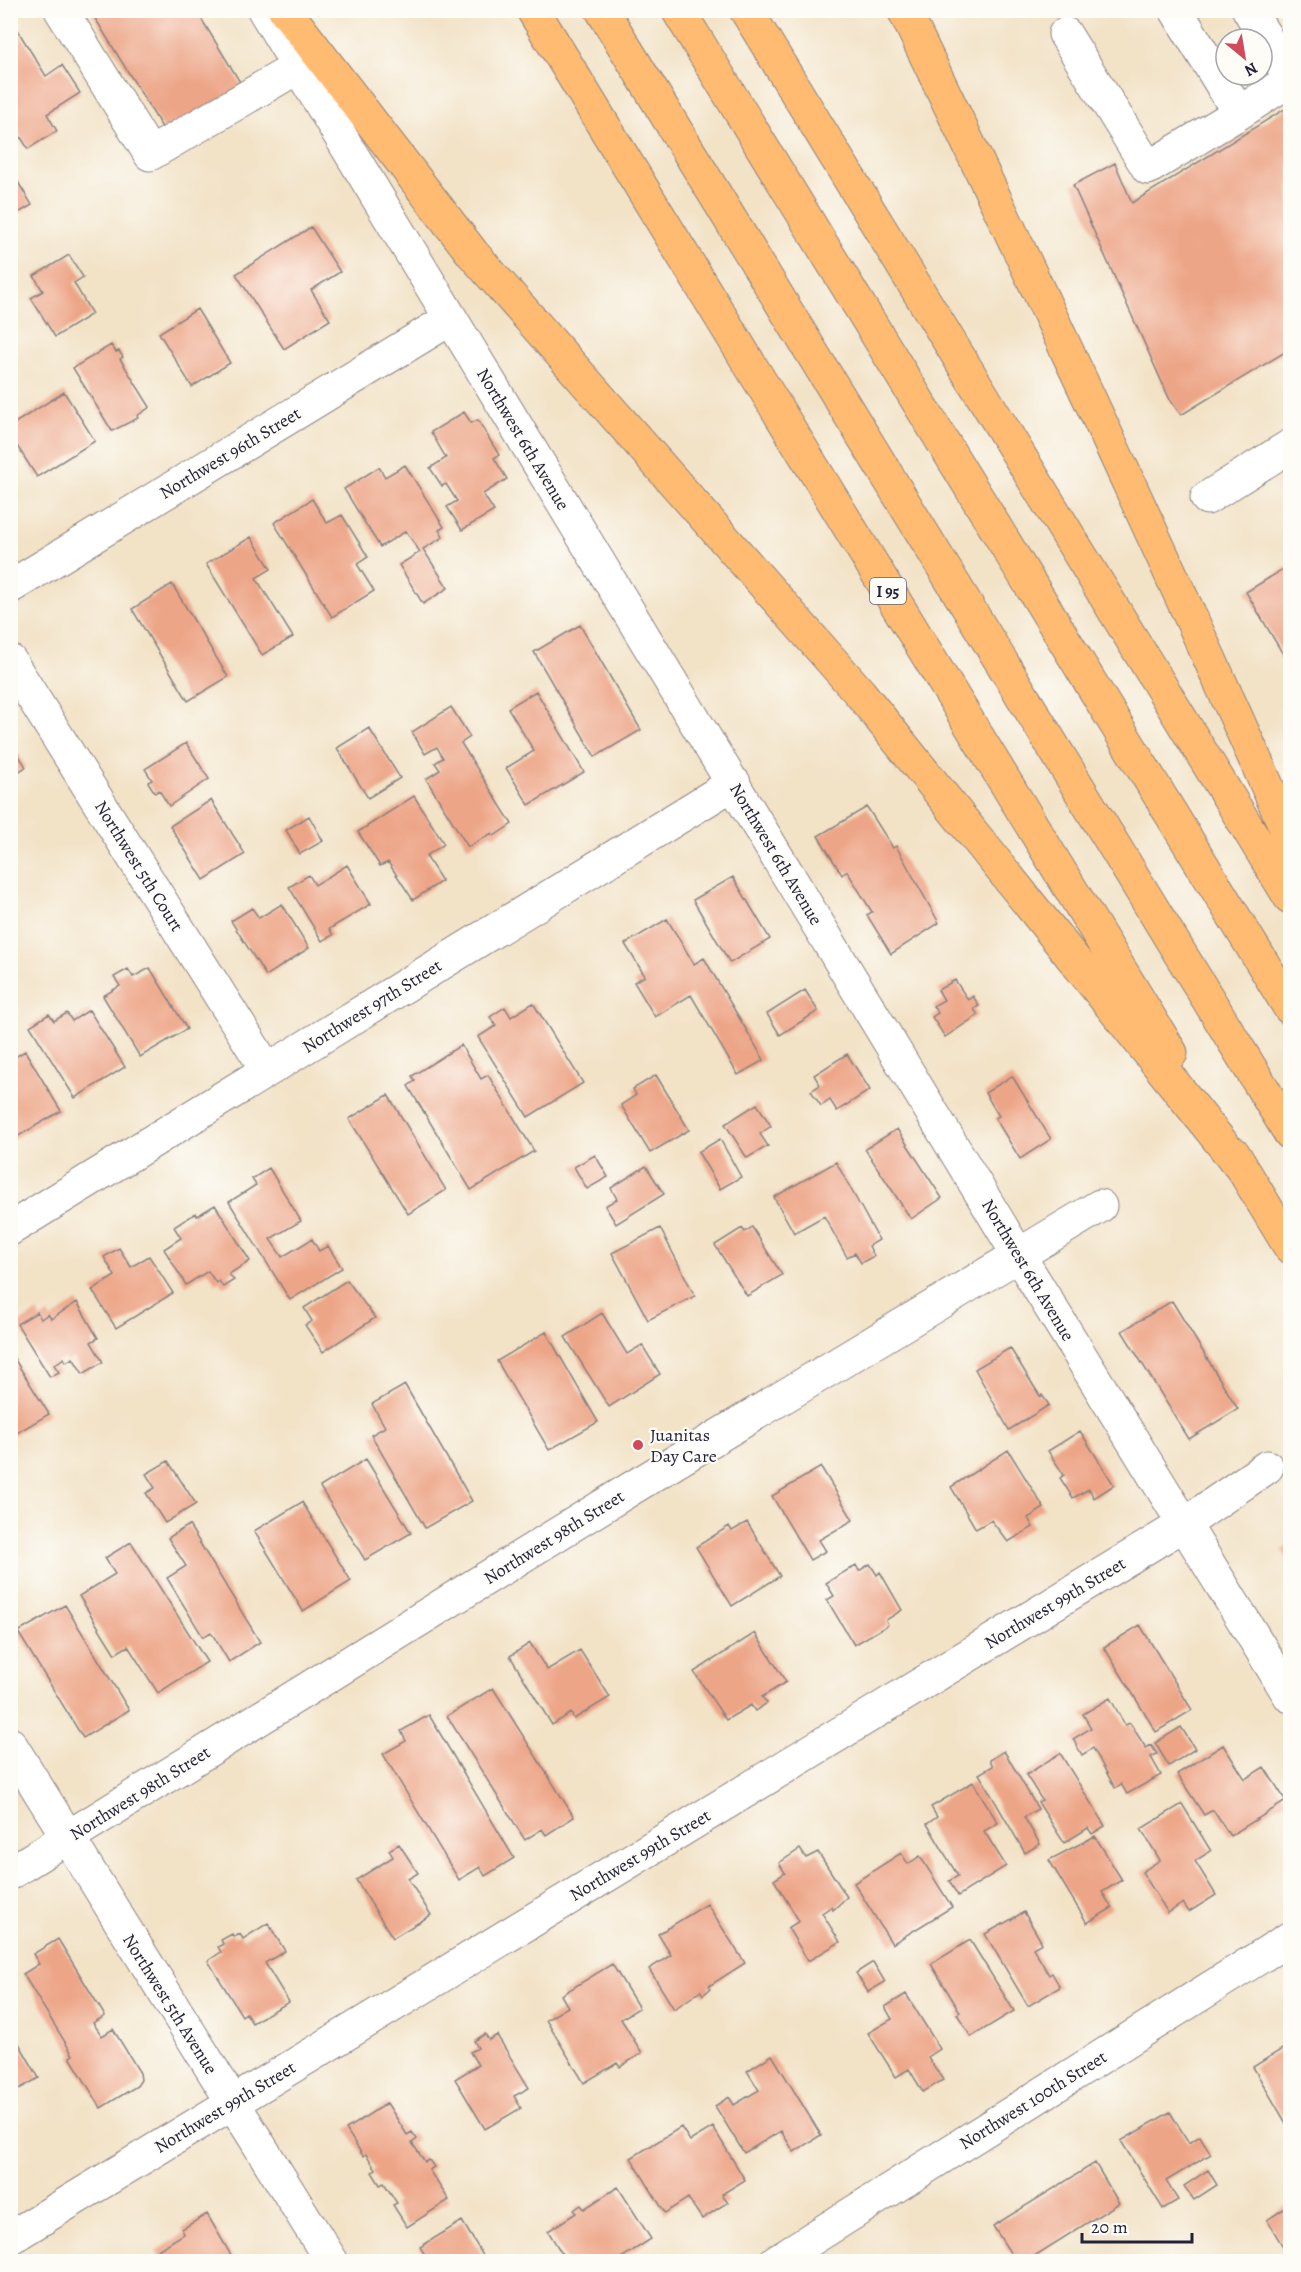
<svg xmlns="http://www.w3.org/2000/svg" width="1301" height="2272" font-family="Alegreya,serif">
	<rect width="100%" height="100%" fill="#fdfcf7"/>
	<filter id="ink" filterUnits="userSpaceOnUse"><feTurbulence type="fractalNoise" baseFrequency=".0167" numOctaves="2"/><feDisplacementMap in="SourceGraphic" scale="12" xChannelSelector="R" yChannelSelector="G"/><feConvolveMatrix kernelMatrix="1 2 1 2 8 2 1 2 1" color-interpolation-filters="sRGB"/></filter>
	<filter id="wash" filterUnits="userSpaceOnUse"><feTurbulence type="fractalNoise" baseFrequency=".008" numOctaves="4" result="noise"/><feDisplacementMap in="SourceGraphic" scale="24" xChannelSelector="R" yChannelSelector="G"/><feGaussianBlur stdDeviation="1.35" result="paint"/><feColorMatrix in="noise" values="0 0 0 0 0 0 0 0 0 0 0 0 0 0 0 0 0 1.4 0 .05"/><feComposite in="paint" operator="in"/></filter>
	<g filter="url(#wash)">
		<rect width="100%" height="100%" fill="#f2e2c6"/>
		<g id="blocks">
			<!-- building -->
			<path fill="#eda587" d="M90,10H196L243,87L166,134Z
				M18,31L46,76L62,65L80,93L47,114L57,131L28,149L17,131L10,135V35Z
				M1288,107L1290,112V349L1181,415L1170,400L1073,185L1115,163L1132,203Z
				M10,169L32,205L10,218Z
				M311,227L340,272L311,290L330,320L284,349L236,274Z
				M69,255L83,277L74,283L92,314L55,337L31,298L43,291L34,276Z
				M197,309L230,363L192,387L159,333Z
				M111,345L116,352L119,351L123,357L120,359L150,407L137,416L138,418L112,431L73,368Z
				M64,392L95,441L37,477L10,435V426Z
				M464,412L471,423L478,420L499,455L494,458L507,479L483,494L494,511L462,530L447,507L457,501L446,484L442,486L430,468L446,458L431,432Z
				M405,465L444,527L439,530L443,537L423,549L448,588L423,604L399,565L420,552L406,531L380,547L344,489L379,467L385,477Z
				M312,499L327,523L342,515L368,557L357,564L374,591L332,617L274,523Z
				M251,537L271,569L256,578L293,637L262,655L206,564Z
				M1290,565V666L1246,592Z
				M172,584L228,677L188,701L132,609Z
				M580,625L641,730L595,757L534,652Z
				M536,691L584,772L529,805L506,768L534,751L508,708Z
				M451,707L470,737L461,743L512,824L494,836L492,833L468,847L426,779L440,770L435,763L443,758L437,747L425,754L412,732Z
				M369,728L400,778L368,798L337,748Z
				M10,741L26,767L10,777Z
				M186,743L209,779L169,806L159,790L155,793L148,782L152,780L145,769Z
				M414,796L444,844L426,856L442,881L413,900L388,862L380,866L358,832Z
				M211,800L245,854L204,880L170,826Z
				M867,807L893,848L896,846L939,923L891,954L867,915L872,912L847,871L842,875L818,836Z
				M309,816L323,841L300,854L286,830Z
				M347,865L371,904L329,929L333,935L322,941L289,887L309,875L315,885Z
				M733,877L770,939L730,963L693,900Z
				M282,904L309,948L266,976L231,921L252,908L259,918Z
				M667,919L694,964L704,958L764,1060L738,1075L691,995L655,1017L634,982L645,976L625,944Z
				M150,968L187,1029L140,1057L103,996L120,986L114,977L128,969L133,977Z
				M955,980L968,1000L973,996L979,1006L974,1009L978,1015L945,1037L932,1017L938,1013L933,1006L944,1000L938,990Z
				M805,990L818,1011L780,1035L767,1014Z
				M533,1003L583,1083L528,1117L478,1037L496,1026L490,1017L505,1007L511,1017Z
				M89,1010L125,1067L75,1098L30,1026L49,1014L54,1021L67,1013L72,1021Z
				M461,1045L481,1079L488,1075L534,1151L471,1190L408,1086L415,1081L412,1076Z
				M25,1051L61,1111L10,1141V1060Z
				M847,1054L870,1090L837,1111L830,1100L821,1106L811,1091L820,1085L814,1075Z
				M656,1075L689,1130L650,1153L621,1105L636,1095L633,1089Z
				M1012,1076L1051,1139L1020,1159L995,1118L999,1116L985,1093Z
				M388,1095L446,1190L408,1214L349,1119Z
				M757,1104L771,1126L760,1134L768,1146L747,1158L725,1124Z
				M897,1129L942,1198L911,1219L865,1149Z
				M720,1139L741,1177L720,1189L698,1152Z
				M595,1155L608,1177L587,1189L574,1167Z
				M836,1162L879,1240L869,1246L874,1256L861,1263L855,1253L847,1257L824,1216L794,1233L774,1197Z
				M646,1166L664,1194L616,1224L605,1206L617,1199L611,1188Z
				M269,1168L301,1221L270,1239L282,1257L312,1239L319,1251L328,1246L342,1268L290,1300L229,1202L256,1185L252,1179Z
				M215,1205L250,1261L229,1274L234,1280L223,1287L219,1281L216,1283L208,1271L186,1285L164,1249L181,1238L174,1227L196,1213L197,1216Z
				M752,1227L782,1275L747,1296L715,1245L742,1228L745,1232Z
				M660,1228L695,1296L648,1320L612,1253Z
				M119,1248L131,1267L149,1256L173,1293L116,1328L92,1290L115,1276L104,1257Z
				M347,1280L375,1318L323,1352L305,1325L312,1321L304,1308Z
				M1172,1301L1238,1409L1189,1439L1122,1331Z
				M77,1302L98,1338L91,1342L103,1362L83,1374L73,1358L66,1362L64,1358L54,1365L59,1372L50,1377L17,1324L37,1312L41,1319L48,1314L51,1319Z
				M602,1313L627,1354L642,1345L660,1374L609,1407L565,1337Z
				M546,1332L598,1422L549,1450L497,1361Z
				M1010,1348L1040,1396L1042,1395L1049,1405L1009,1430L975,1369Z
				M10,1352L49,1414L10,1437Z
				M405,1385L472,1501L425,1528L371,1435L385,1427L372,1404Z
				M1080,1431L1114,1485L1094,1498L1089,1489L1073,1498L1060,1478L1064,1475L1048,1451Z
				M1008,1450L1044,1508L1028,1518L1033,1527L1008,1542L991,1520L976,1529L951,1487Z
				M366,1459L411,1533L365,1560L320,1487Z
				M168,1461L196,1504L165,1523L146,1493L155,1488L146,1474Z
				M821,1467L853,1520L819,1540L826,1551L810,1560L772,1496Z
				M302,1502L351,1581L303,1611L254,1531Z
				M747,1522L780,1576L732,1606L696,1547L729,1526L732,1531Z
				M189,1525L260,1642L229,1662L211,1632L203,1637L167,1578L186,1566L168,1538Z
				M131,1542L207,1662L158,1693L128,1646L115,1654L79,1596L115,1574L105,1558Z
				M1290,1545V1564L1282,1550Z
				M870,1564L877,1575L880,1572L902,1610L886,1620L888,1625L854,1645L827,1600L834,1596L826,1583L856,1565L859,1571Z
				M65,1605L129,1710L83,1738L18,1632Z
				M1140,1625L1192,1710L1156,1732L1104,1647Z
				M755,1633L786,1682L762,1697L767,1703L755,1711L751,1705L726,1720L694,1672Z
				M530,1643L547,1670L580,1650L610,1697L574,1719L571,1713L552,1725L510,1656Z
				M493,1688L574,1817L546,1835L542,1829L525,1840L447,1716Z
				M1110,1698L1125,1725L1130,1723L1146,1748L1151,1745L1157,1754L1151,1757L1161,1775L1127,1794L1121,1784L1115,1788L1093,1748L1082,1755L1073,1739L1091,1728L1083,1714Z
				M429,1715L514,1858L485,1876L480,1867L459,1880L383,1754L406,1741L401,1731Z
				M1181,1727L1195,1749L1169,1766L1155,1743Z
				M1223,1745L1245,1779L1264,1767L1286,1801L1230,1836L1213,1810L1204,1815L1177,1774Z
				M1004,1751L1038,1809L1024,1817L1040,1844L1025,1853L979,1774L993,1766L990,1760Z
				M1060,1753L1105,1826L1092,1834L1088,1828L1064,1843L1038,1802L1042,1800L1026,1775Z
				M973,1782L998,1823L984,1831L1006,1866L958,1896L949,1881L958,1876L927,1824L937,1817L931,1807Z
				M1182,1804L1211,1851L1195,1861L1216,1895L1189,1912L1183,1903L1168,1913L1142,1872L1160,1860L1141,1829Z
				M1095,1836L1122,1880L1102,1892L1112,1908L1087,1923L1049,1860Z
				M399,1844L418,1873L408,1879L431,1915L393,1938L356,1880L393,1857L389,1850Z
				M800,1849L806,1858L818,1852L847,1897L833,1910L831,1907L822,1913L840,1942L808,1961L788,1928L799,1921L774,1880L785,1873L779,1863Z
				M901,1853L908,1864L920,1856L952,1907L892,1944L854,1883Z
				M707,1904L745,1963L709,1986L710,1989L703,1995L701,1991L674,2009L649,1969L671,1955L658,1934Z
				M1024,1912L1042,1943L1033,1948L1049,1975L1052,1973L1060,1987L1028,2006L985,1934Z
				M268,1923L285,1951L265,1963L289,2002L252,2023L246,2013L242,2016L208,1961L221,1952L218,1947L223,1944L221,1940L232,1934L234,1937L240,1934L243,1939Z
				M58,1939L105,2016L93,2023L102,2036L113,2029L140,2073L141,2080L137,2086L101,2108L70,2057L73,2055L23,1974L39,1964L33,1954Z
				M970,1940L1014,2011L971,2037L957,2014L960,2012L931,1964Z
				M873,1962L885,1982L868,1992L856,1973Z
				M612,1964L639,2008L621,2019L642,2053L620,2067L617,2063L584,2083L546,2020L568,2007L561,1995Z
				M906,1994L940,2049L928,2057L943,2080L923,2092L909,2069L896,2077L868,2033L892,2019L885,2007Z
				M10,2028L39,2078L10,2094Z
				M485,2034L489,2040L497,2035L529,2088L514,2096L521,2108L485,2129L455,2079L478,2065L470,2052L478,2048L474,2041Z
				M1290,2044V2130L1253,2067Z
				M772,2055L821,2135L794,2152L781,2131L744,2153L715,2106L729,2097L734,2105L759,2090L747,2071Z
				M387,2103L407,2135L412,2132L417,2139L412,2143L425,2162L429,2160L434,2167L429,2170L449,2200L407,2227L393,2205L397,2203L384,2183L380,2185L372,2172L376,2169L366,2154L363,2156L346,2129Z
				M1170,2112L1189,2143L1200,2136L1211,2154L1166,2181L1178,2200L1163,2209L1121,2141Z
				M681,2127L690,2141L713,2127L745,2180L722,2194L728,2202L702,2219L688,2198L665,2213L631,2158Z
				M1095,2163L1119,2203L1025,2262H1016L993,2226Z
				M1208,2170L1217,2185L1194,2200L1184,2186Z
				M618,2187L651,2239L615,2262H598L595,2257L588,2262H567L548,2231L576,2213L574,2210L581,2205L584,2209Z
				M1290,2205V2246L1285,2250L1267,2220Z
				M207,2214L235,2262H163L156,2251L184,2234L182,2229Z
				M462,2221L487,2262H429L420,2247Z"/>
		</g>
	</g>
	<g filter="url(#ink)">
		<use href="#blocks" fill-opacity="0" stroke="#8a8280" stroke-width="1.5"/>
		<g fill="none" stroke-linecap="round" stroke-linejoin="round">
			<!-- minor casing -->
			<g stroke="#8a8280" stroke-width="35">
				<path id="minor" d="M61,10L150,154L298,67
					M264,10L1019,1256L1290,1696
					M1176,10L1239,113L1290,80
					M1249,10L1290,77
					M1065,34L1148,168L1239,113
					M1207,498L1290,446
					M10,587L450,319
					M10,661L267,1070
					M10,1229L734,783
					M10,1744L332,2262
					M10,1873L632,1488L1100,1206
					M10,2238L1183,1525L1267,1467
					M775,2262L1290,1938"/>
			</g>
			<!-- highway casing -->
			<g stroke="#8a8280" stroke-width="35">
				<path id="highway" d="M285,10L473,254L860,693L1244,1171
					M533,10L1171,1053
					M602,10L1290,1133
					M678,10L1290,1008
					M746,10L1290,897
					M904,10C1037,284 1166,559 1290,837
					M1233,1153L1290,1247"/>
			</g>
			<!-- minor -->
			<use href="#minor" stroke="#fff" stroke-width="33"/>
			<!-- highway -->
			<use href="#highway" stroke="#ffbb71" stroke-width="33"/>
		</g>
	</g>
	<!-- markers -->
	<circle fill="#d1495b" stroke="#fdfcf7" stroke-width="2" cx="638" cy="1445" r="6"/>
	<g text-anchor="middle" stroke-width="4.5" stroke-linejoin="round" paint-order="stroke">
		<!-- shield labels -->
		<rect fill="#fdfcf7" stroke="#646373" stroke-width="1.5" x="870" y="578" width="36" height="26" rx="4.5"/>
		<g font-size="16" font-weight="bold" fill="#22223b">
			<text x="888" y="597">I 95</text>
		</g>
		<!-- street labels -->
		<g font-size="18" fill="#22223b" stroke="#fdfcf7">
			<text transform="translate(523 439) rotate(59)" y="6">Northwest 6th Avenue</text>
			<text transform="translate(230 453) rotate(-31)" y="6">Northwest 96th Street</text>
			<text transform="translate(776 854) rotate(59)" y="6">Northwest 6th Avenue</text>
			<text transform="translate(139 866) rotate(58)" y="6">Northwest 5th Court</text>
			<text transform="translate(372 1006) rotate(-32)" y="6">Northwest 97th Street</text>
			<text transform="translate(1028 1270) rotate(59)" y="6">Northwest 6th Avenue</text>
			<text transform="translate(554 1537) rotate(-32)" y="6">Northwest 98th Street</text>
			<text transform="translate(1055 1603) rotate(-31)" y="6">Northwest 99th Street</text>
			<text transform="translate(140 1793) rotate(-32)" y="6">Northwest 98th Street</text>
			<text transform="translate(640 1855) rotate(-31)" y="6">Northwest 99th Street</text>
			<text transform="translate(170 2004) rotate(58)" y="6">Northwest 5th Avenue</text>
			<text transform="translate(1033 2100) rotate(-32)" y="6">Northwest 100th Street</text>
			<text transform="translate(225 2107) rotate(-31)" y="6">Northwest 99th Street</text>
		</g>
		<!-- poi labels -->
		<g font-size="18" fill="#22223b" stroke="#fdfcf7" text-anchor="start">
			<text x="650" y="1441">Juanitas<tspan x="650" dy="21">Day Care</tspan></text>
		</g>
	</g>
	<!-- margin -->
	<rect width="1301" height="2272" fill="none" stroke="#fdfcf7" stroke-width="36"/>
	<!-- north arrow -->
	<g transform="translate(1244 57) rotate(150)"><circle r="28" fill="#fdfcf7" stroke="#a5a5ac" stroke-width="1.5"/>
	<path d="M0-4.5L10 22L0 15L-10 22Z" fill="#d1495b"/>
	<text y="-9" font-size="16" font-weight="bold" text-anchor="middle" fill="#22223b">N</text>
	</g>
	<!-- scale -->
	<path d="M1082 2233v9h110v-9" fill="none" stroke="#22223b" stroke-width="3"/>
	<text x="1091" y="2233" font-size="18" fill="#22223b" stroke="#fdfcf7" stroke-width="4.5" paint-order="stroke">20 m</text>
</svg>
